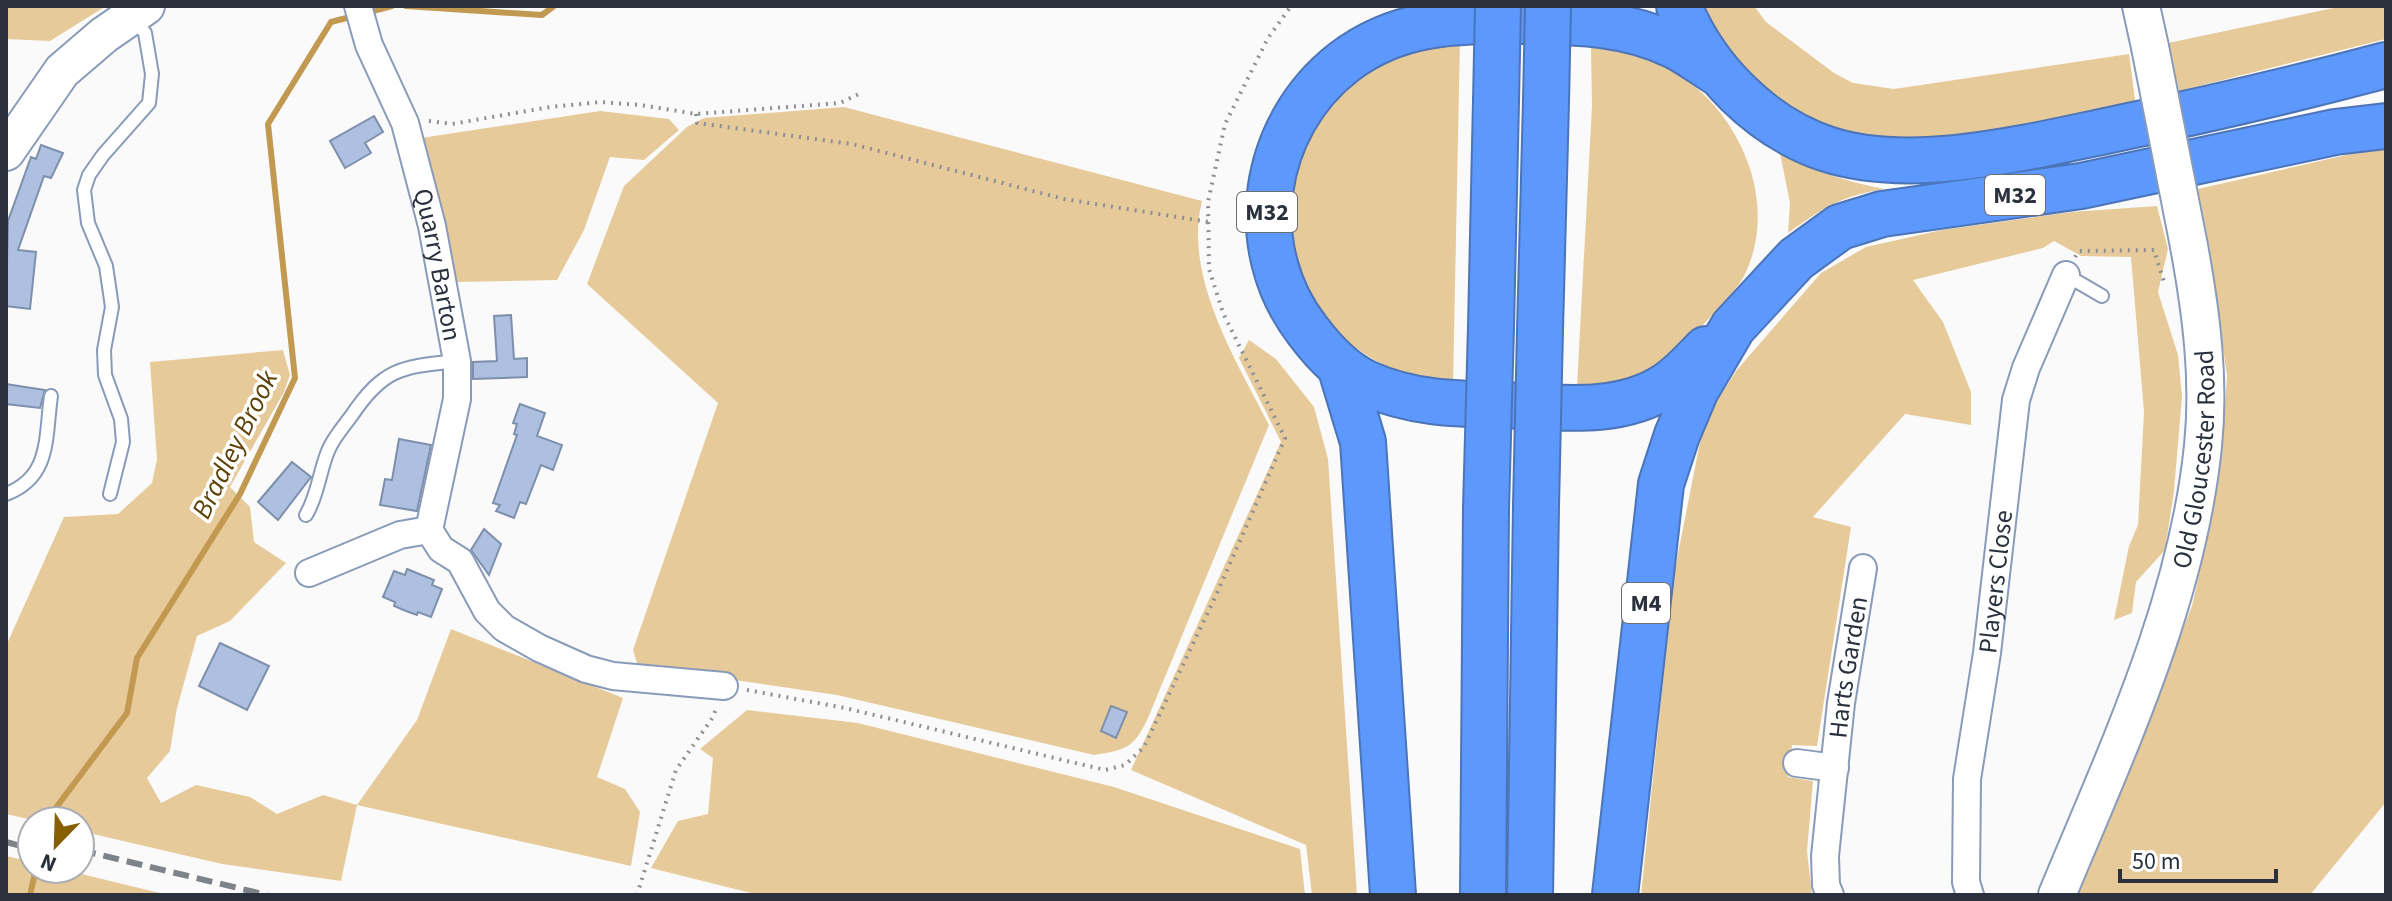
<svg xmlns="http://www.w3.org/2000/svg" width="2392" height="901" font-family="'Source Sans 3',sans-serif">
	<rect width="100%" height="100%" fill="#fafafa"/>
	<!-- green -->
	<path fill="#e7ca9a" d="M6,6H106L50,41L6,39Z
		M1700,6H1754L1766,22L1834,73L1853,83L1894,89L2129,54L2136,107L1934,141H1860L1821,127L1767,98L1726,54Z
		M2343,6H2386V39L2179,91L2168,43Z
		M1460,40L1459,88L1453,386C1407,380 1367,361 1333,329C1322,318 1314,303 1307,288C1266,202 1307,104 1389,59C1410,48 1437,45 1460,40Z
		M1591,46C1619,52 1648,57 1673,71C1739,110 1779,200 1746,272C1739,288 1723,302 1712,315C1666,367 1646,380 1577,387L1592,106Z
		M844,107L1202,201C1183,276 1236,360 1269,425L1148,718C1134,748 1126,750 1094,755L837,695L638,666L633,650L718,403L587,284L624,186L687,127L704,118Z
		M600,111L669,119L679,130L644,160L610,157L584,230L557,280L455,282L421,138Z
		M2386,146V802L2310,895H2078L2192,606L2211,521L2222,448L2227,376L2208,240L2198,189Z
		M1780,153C1814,171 1847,182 1885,189C1841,196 1824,207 1788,233L1790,203Z
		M2157,206L2168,249L2158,292L2178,355L2182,396L2174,491L2165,550L2136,582L2132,613L2114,620L2129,546L2138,525L2144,412L2131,257L2081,256L2054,241L2043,248L1913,280L1943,322L1971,392V425L1905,414L1813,517L1851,527L1817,746L1792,745L1788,777L1813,781L1807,851L1812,895H1641L1674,574L1704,422L1736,371L1821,273L1866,247L1942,230L2071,212Z
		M1249,340L1276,359L1314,407L1328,459L1357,895H1312L1306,845L1131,770L1281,442L1239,358Z
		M283,350L290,375L284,392L230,487L250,507L254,542L286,563L230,621L197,636L177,708L170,751L147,778L161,803L196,785L250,797L277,814L323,795L357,805L417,720L451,629L623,698L597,777L625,789L640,812L631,866L357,805L341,881L222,864L80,831V821H37L6,814V646L64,517L118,514L152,483L157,459L150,362Z
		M747,710L858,723L1114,787L1300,849L1305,895H759L651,868L678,821L708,814L713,758L700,749Z
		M6,856L32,862V869H61L168,895H6Z"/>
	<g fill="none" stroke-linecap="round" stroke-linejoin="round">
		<!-- stream -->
		<path stroke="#c29951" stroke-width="6" d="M406,6L542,15L554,6
			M369,12L392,6
			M46,821L127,713L137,658L240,494L295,378L268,124L331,22L354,16
			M30,895L36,869"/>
	</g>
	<!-- building -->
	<path fill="#adc0df" stroke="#7d8fac" stroke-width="2" d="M374,116L383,132L365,143L371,153L345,168L330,141Z
		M41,145L63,153L51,178L44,176L18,250L36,252L30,309L6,306L8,221L31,157L36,159Z
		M511,315L514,359L527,358V377L473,379V362L497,361L494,316Z
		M6,384L45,390L40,408L6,404Z
		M520,404L545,413L537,436L562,445L553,470L541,465L526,504L520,502L514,518L496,511L500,505L493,503L517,435L514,434L517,424L513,423Z
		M399,439L431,445L417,511L380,505L385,479L392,480Z
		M292,462L311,477L278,520L258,502Z
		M484,529L501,544L489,575L471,550Z
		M407,569L434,580L432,585L442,589L431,617L418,612L417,615L406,611L394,606L395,602L383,597L394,571L405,575Z
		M220,643L269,666L247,710L199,686Z
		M1111,706L1127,712L1116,738L1101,731Z"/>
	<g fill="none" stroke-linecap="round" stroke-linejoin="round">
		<!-- lane casing -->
		<g stroke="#899bb9" stroke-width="16">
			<path id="lane" d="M2066,275L2102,296
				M6,494C51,477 45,438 51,396
				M110,494L123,442L121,419L105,375L104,350L112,307L106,266L88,223L84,190L89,175L103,155L149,103L152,74L145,33L134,18
				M306,515C318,495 319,473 328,451C333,438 344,426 352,415C384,367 403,367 457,361"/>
		</g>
		<!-- street casing -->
		<g stroke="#899bb9" stroke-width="30">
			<g id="street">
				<path id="s1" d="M358,6L369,45L405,123L432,226L457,361V399L429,530"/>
				<path d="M309,573L400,535L429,530L441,549L460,561L487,611L504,628L539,648L586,669L613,676L724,686"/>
				<path d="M1797,763L1835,768"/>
				<path id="s2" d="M1830,895L1826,885L1825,856L1841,703L1863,568"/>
				<path id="s3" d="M1970,895L1966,882L1967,779L1987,653L2016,400L2026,368L2066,275"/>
			</g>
		</g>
		<!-- secondary casing -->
		<g stroke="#899bb9" stroke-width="40">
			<g id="secondary">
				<path d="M2141,6L2150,47"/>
				<path d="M6,152L62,71L104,35L146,6"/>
				<path id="s4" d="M2057,895C2117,750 2187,603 2203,446C2210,379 2201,312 2189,246"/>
			</g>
		</g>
		<!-- highway casing -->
		<g stroke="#4b74b9" stroke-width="48">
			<path id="highway" d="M1679,6C1705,70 1761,127 1827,149C1912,177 2029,147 2115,129C2206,110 2296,89 2386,65
				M1491,327L1496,101
				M1540,330L1546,102
				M1706,349C1694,361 1682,375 1667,385C1619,417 1555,407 1502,405C1454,404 1410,403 1366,383C1342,372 1323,351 1308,331C1243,248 1261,126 1344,62C1399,20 1456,21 1522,21C1575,22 1625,22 1675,46C1691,54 1706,66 1721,75
				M1340,366L1363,442L1393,895
				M1483,895L1486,509
				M1530,895L1536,506
				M1615,895L1661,484L1677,435L1696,390L1733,327L1796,259L1840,227L1882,214L2081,186L2335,132L2386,126"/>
		</g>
		<!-- path -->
		<path stroke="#8b8f95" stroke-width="4" stroke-dasharray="2 6" stroke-linecap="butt" d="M696,114L697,123L852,144L1064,199L1209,222
			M429,121L452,124L550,107L601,102L640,105L696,114L840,103L861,93
			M2075,257L2079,251L2154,250L2165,285
			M747,690L845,708L1105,770L1125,765L1144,747L1217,593L1285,438L1223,313L1209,269L1208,202L1225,124L1268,38L1291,6
			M637,895L676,770L713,717L717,706"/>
		<!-- lane -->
		<use href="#lane" stroke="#fff" stroke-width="12"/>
		<!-- street -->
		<use href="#street" stroke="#fff" stroke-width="26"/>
		<!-- secondary -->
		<use href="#secondary" stroke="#fff" stroke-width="36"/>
		<!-- highway -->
		<use href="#highway" stroke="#5d98fc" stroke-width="44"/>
		<!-- rail -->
		<path stroke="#7e8289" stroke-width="6" stroke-dasharray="16 8" stroke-linecap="butt" d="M6,842L32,849
			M80,850L267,895"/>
		<!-- secondary-bridge casing -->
		<g stroke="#899bb9" stroke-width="40" stroke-linecap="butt">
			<path id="secondary-bridge" d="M2150,47L2189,246"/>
		</g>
		<!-- highway-bridge casing -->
		<g stroke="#4b74b9" stroke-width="48" stroke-linecap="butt">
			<path id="highway-bridge" d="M1496,101L1498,6
				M1546,102L1548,6
				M1536,506L1540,330
				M1486,509L1491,327"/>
		</g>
		<!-- secondary-bridge -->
		<use href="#secondary-bridge" stroke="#fff" stroke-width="36"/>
		<!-- highway-bridge -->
		<use href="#highway-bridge" stroke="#5d98fc" stroke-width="44"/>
	</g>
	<g text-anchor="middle" stroke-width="7" stroke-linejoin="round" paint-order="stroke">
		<!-- shield labels -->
		<g fill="#fff" stroke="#6a6f77" stroke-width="2">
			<rect x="1985" y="175" width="60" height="40" rx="6"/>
			<rect x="1237" y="192" width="60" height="40" rx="6"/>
			<rect x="1622" y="583" width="48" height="40" rx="6"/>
		</g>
		<g font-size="24" font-weight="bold" fill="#2a313d">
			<text x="2015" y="203">M32</text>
			<text x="1267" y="220">M32</text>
			<text x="1646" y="611">M4</text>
		</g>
		<!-- street labels -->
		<g font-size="26" fill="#2a313d" stroke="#fff">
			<text dy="9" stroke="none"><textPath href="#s1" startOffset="272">Quarry Barton</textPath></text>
			<text dy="9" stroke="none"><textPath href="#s4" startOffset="460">Old Gloucester Road</textPath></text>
			<text dy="9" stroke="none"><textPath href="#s3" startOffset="316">Players Close</textPath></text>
			<text dy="9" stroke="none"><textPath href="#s2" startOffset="230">Harts Garden</textPath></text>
		</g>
		<!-- water labels -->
		<g font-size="28" font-style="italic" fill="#5d4105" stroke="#fff">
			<text transform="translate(234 444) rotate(-64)" y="10">Bradley Brook</text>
		</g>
	</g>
	<!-- border -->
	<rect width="2392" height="901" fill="none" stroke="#2a313d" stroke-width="16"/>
	<!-- north arrow -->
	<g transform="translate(56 845) rotate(203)"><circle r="38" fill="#ffffff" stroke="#aaadb1" stroke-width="2"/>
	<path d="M0-6L14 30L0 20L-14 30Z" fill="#885f00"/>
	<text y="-12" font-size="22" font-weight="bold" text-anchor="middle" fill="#2a313d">N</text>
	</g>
	<!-- scale -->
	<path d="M2120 869v12h156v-12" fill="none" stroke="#2a313d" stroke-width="4"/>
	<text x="2132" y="869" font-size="24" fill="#2a313d" stroke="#ffffff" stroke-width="6" paint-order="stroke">50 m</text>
</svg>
